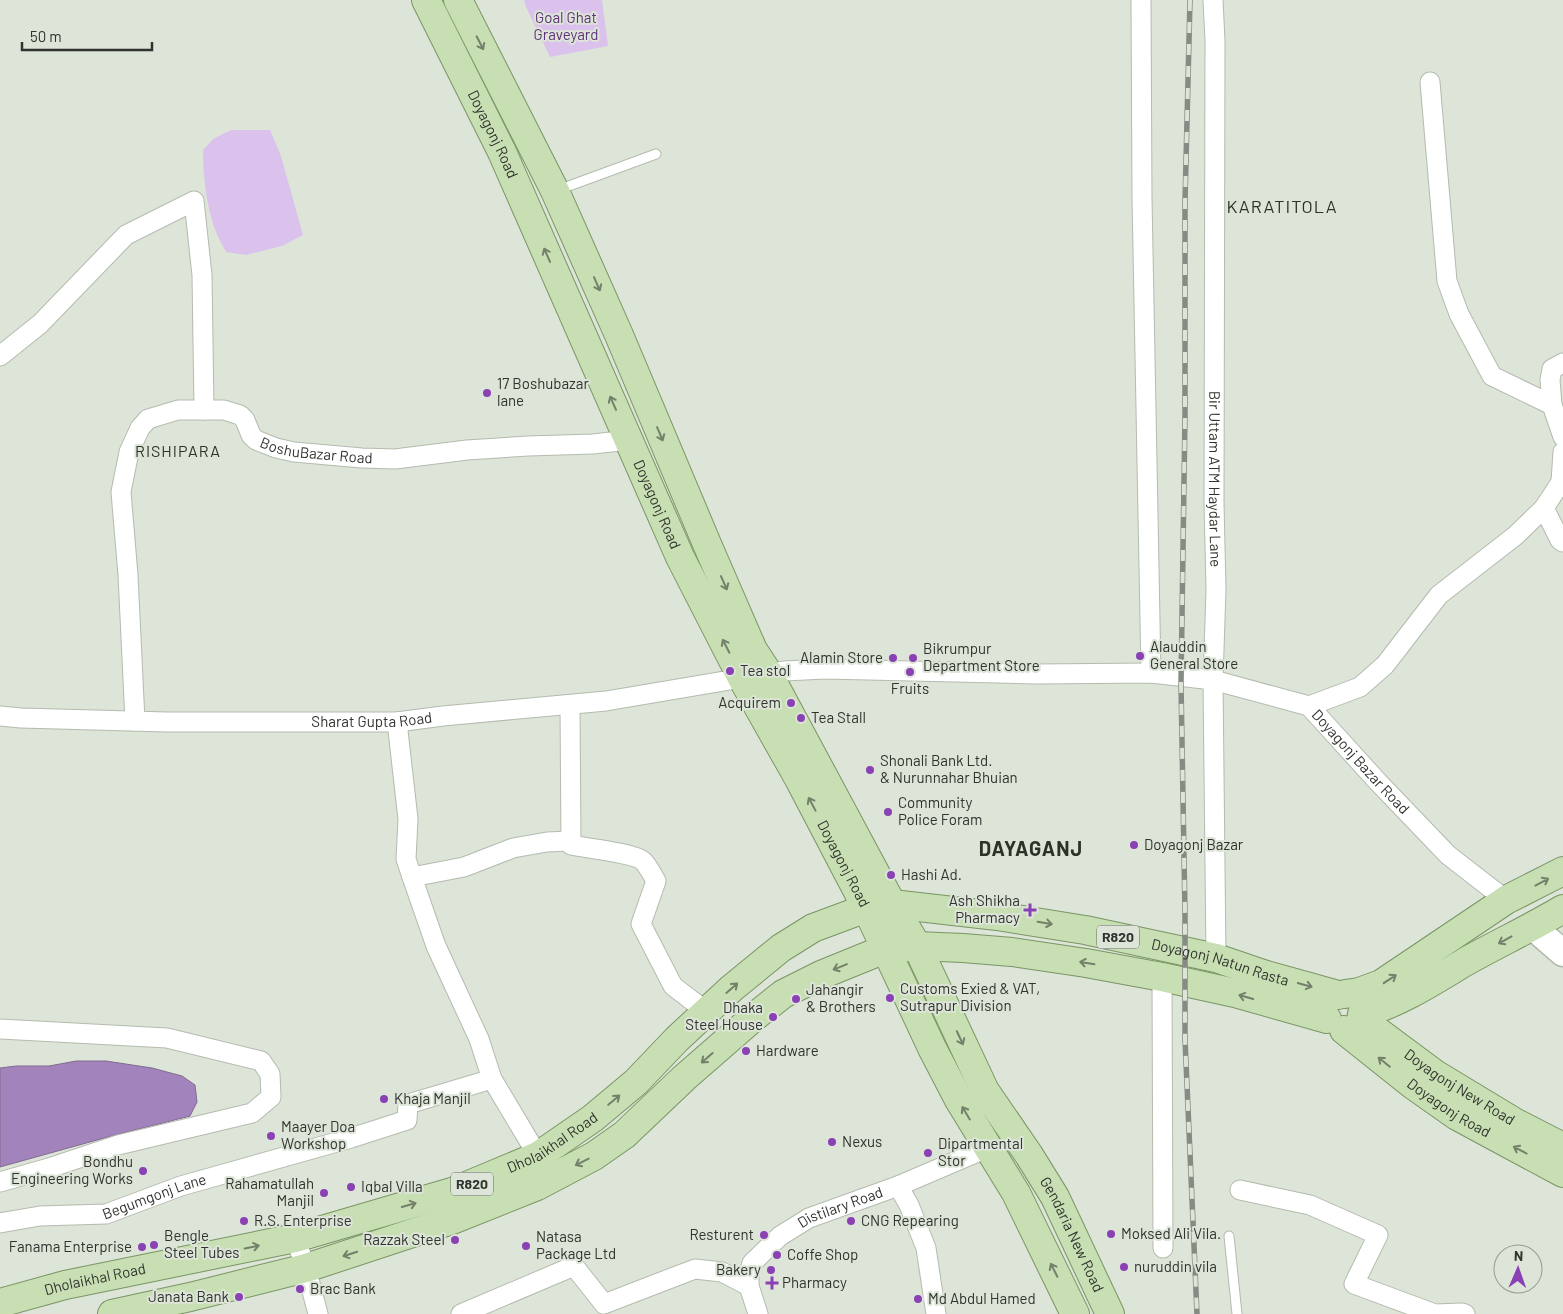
<svg xmlns="http://www.w3.org/2000/svg" width="1563" height="1314" font-family="Barlow,sans-serif">
	<rect width="100%" height="100%" fill="#dde4d8"/>
	<!-- green -->
	<path fill="#dbc2ed" d="M524,0H602L608,46L550,57L526,7Z
		M231,130H270L281,156L303,235L282,246L246,255L226,252C222,244 217,236 214,227C206,202 203,176 203,150L213,139Z"/>
	<!-- water -->
	<path fill="#a383bb" stroke="#806b91" d="M76,1061H106L152,1068L182,1076L195,1085L197,1102L190,1116L115,1135L0,1167V1068L16,1066H49Z"/>
	<g fill="none" stroke-linecap="round" stroke-linejoin="round">
		<!-- lane casing -->
		<g stroke="#b4bbaf" stroke-width="11">
			<path id="lane" d="M558,190L656,154
				M1229,1236L1237,1314"/>
		</g>
		<!-- street casing -->
		<g stroke="#b4bbaf" stroke-width="21">
			<g id="street">
				<path d="M1141,0L1142,198L1151,673"/>
				<path id="s1" d="M1213,0L1215,41L1214,503L1216,589L1213,680L1216,958"/>
				<path d="M1430,82L1447,281L1459,314L1492,376L1552,405L1563,437"/>
				<path d="M0,356L40,324L126,235L194,201L202,275L204,410"/>
				<path d="M1552,405L1550,380L1552,369L1563,363"/>
				<path d="M1544,508L1560,540L1563,542"/>
				<path id="s2" d="M768,673L785,671L825,669L1036,674L1151,673L1213,680L1309,706L1378,782L1448,855L1506,900"/>
				<path d="M570,705L571,845C585,848 634,853 643,861C648,866 652,874 656,881L641,924L673,986L707,1012"/>
				<path d="M1309,706L1360,687L1385,665L1439,595L1515,536L1544,508L1561,482L1563,452"/>
				<path id="s3" d="M0,716L21,718L167,722H397L443,716L606,701L742,678"/>
				<path id="s4" d="M135,721L128,575L121,492L129,452L140,428L148,419L178,410H224L240,415L245,420L251,435L256,440L276,448L294,452L362,458L395,459L467,450L528,446L593,444L629,440"/>
				<path d="M397,722L408,819L406,859L412,877L436,946L479,1039L492,1079L538,1156"/>
				<path d="M412,877L464,867L513,848L547,842L571,841"/>
				<path d="M1162,977L1163,1248"/>
				<path d="M0,1029L167,1038L261,1061L270,1074L271,1097L252,1113L118,1145L49,1168L0,1182"/>
				<path d="M898,1186L909,1205L926,1248L936,1314"/>
				<path d="M1240,1190L1310,1205L1378,1235L1354,1284L1435,1314L1462,1313L1465,1314"/>
				<path id="s5" d="M0,1223L40,1216L106,1214L181,1186L351,1138L407,1120L408,1104L492,1079"/>
				<path d="M295,1238L306,1268L318,1314"/>
				<path d="M461,1314L574,1266L604,1304L695,1269L722,1272L749,1286"/>
				<path id="s6" d="M758,1314L749,1286V1273L752,1263L780,1236L809,1218L898,1186L987,1148"/>
			</g>
		</g>
		<!-- secondary casing -->
		<g stroke="#b4bbaf" stroke-width="29">
			<path id="secondary" d="M1533,927L1563,953"/>
		</g>
		<!-- primary casing -->
		<g stroke="#7a9564" stroke-width="30">
			<g id="primary">
				<path id="s7" d="M426,0L502,152L680,557L742,678L799,779L867,909L932,1048L959,1100L1016,1193L1075,1314"/>
				<path id="s8" d="M458,0L555,191L619,335L707,544L753,650L768,673L892,904L917,946L985,1091L1029,1155L1055,1197L1110,1314"/>
				<path d="M1345,994L1359,992L1381,984L1506,900L1563,871"/>
				<path d="M1362,1014C1399,1003 1432,982 1465,962C1497,944 1531,928 1563,909"/>
				<path id="s9" d="M1361,1019L1435,1074L1516,1123L1563,1147"/>
				<path id="s10" d="M1344,1030L1413,1085L1457,1116L1563,1173"/>
				<path id="s11" d="M0,1303L65,1285L295,1238L452,1192L538,1156L593,1118L636,1082L677,1039L732,988L781,948L813,928L856,912L867,909L892,904L997,916L1085,930L1216,958L1263,974L1338,995"/>
				<path d="M112,1314L190,1297L306,1268L452,1220L537,1186L594,1156L624,1135L684,1078L754,1017L783,994L821,975L885,949L917,946L963,948L1012,952L1086,963L1162,977L1235,993L1327,1019"/>
			</g>
		</g>
		<!-- lane -->
		<use href="#lane" stroke="#fff" stroke-width="9"/>
		<!-- street -->
		<use href="#street" stroke="#fff" stroke-width="19"/>
		<!-- secondary -->
		<use href="#secondary" stroke="#fff" stroke-width="26"/>
		<!-- primary -->
		<use href="#primary" stroke="#c7dfb3" stroke-width="28"/>
		<!-- rail casing -->
		<g stroke="#868b83" stroke-width="5.5">
			<path id="rail" d="M1190,0L1185,202V415L1181,684L1185,913V1039L1197,1314"/>
		</g>
		<!-- rail -->
		<use href="#rail" stroke="#dde4d8" stroke-width="4" stroke-dasharray="11" stroke-linecap="butt"/>
	</g>
	<!-- one-way arrows -->
	<defs><path id="oneway-shaft" d="M-6 0H5M1.5-3L5.5 0L1.5 3" fill="none" stroke-width="1.6" stroke-linecap="round" stroke-linejoin="round" transform="scale(1.25)"/></defs>
	<g stroke="#74806a">
		<use href="#oneway-shaft" transform="translate(480 43) rotate(63)"/>
		<use href="#oneway-shaft" transform="translate(547 255) rotate(-114)"/>
		<use href="#oneway-shaft" transform="translate(597 284) rotate(66)"/>
		<use href="#oneway-shaft" transform="translate(613 403) rotate(-114)"/>
		<use href="#oneway-shaft" transform="translate(660 434) rotate(67)"/>
		<use href="#oneway-shaft" transform="translate(724 583) rotate(66)"/>
		<use href="#oneway-shaft" transform="translate(726 646) rotate(-117)"/>
		<use href="#oneway-shaft" transform="translate(812 804) rotate(-118)"/>
		<use href="#oneway-shaft" transform="translate(1542 882) rotate(-28)"/>
		<use href="#oneway-shaft" transform="translate(1045 923) rotate(9)"/>
		<use href="#oneway-shaft" transform="translate(1505 940) rotate(151)"/>
		<use href="#oneway-shaft" transform="translate(1087 963) rotate(-170)"/>
		<use href="#oneway-shaft" transform="translate(840 967) rotate(158)"/>
		<use href="#oneway-shaft" transform="translate(1390 979) rotate(-33)"/>
		<use href="#oneway-shaft" transform="translate(1305 985) rotate(16)"/>
		<use href="#oneway-shaft" transform="translate(732 988) rotate(-41)"/>
		<use href="#oneway-shaft" transform="translate(1246 997) rotate(-164)"/>
		<use href="#oneway-shaft" transform="translate(960 1038) rotate(65)"/>
		<use href="#oneway-shaft" transform="translate(707 1058) rotate(139)"/>
		<use href="#oneway-shaft" transform="translate(1384 1062) rotate(-141)"/>
		<use href="#oneway-shaft" transform="translate(614 1100) rotate(-40)"/>
		<use href="#oneway-shaft" transform="translate(966 1113) rotate(-121)"/>
		<use href="#oneway-shaft" transform="translate(1520 1150) rotate(-152)"/>
		<use href="#oneway-shaft" transform="translate(582 1162) rotate(153)"/>
		<use href="#oneway-shaft" transform="translate(409 1205) rotate(-16)"/>
		<use href="#oneway-shaft" transform="translate(252 1247) rotate(-12)"/>
		<use href="#oneway-shaft" transform="translate(350 1254) rotate(162)"/>
		<use href="#oneway-shaft" transform="translate(1054 1270) rotate(-117)"/>
	</g>
	<!-- markers -->
	<g fill="#8941b4" stroke="#dde4d8" stroke-width="2">
		<circle cx="487" cy="393" r="5"/>
		<circle cx="1140" cy="656" r="5"/>
		<circle cx="893" cy="658" r="5"/>
		<circle cx="913" cy="658" r="5"/>
		<circle cx="730" cy="671" r="5"/>
		<circle cx="910" cy="672" r="5"/>
		<circle cx="791" cy="703" r="5"/>
		<circle cx="801" cy="718" r="5"/>
		<circle cx="870" cy="770" r="5"/>
		<circle cx="888" cy="812" r="5"/>
		<circle cx="1134" cy="845" r="5"/>
		<circle cx="891" cy="875" r="5"/>
		<path d="M1027.5 902.5h5v5h5v5h-5v5h-5v-5h-5v-5h5z"/>
		<circle cx="890" cy="998" r="5"/>
		<circle cx="796" cy="999" r="5"/>
		<circle cx="773" cy="1017" r="5"/>
		<circle cx="746" cy="1051" r="5"/>
		<circle cx="384" cy="1099" r="5"/>
		<circle cx="271" cy="1136" r="5"/>
		<circle cx="832" cy="1142" r="5"/>
		<circle cx="928" cy="1153" r="5"/>
		<circle cx="143" cy="1171" r="5"/>
		<circle cx="351" cy="1187" r="5"/>
		<circle cx="324" cy="1193" r="5"/>
		<circle cx="244" cy="1221" r="5"/>
		<circle cx="851" cy="1221" r="5"/>
		<circle cx="1111" cy="1234" r="5"/>
		<circle cx="764" cy="1235" r="5"/>
		<circle cx="455" cy="1240" r="5"/>
		<circle cx="154" cy="1245" r="5"/>
		<circle cx="526" cy="1246" r="5"/>
		<circle cx="142" cy="1247" r="5"/>
		<circle cx="777" cy="1255" r="5"/>
		<circle cx="1124" cy="1267" r="5"/>
		<circle cx="771" cy="1270" r="5"/>
		<path d="M769.5 1275.5h5v5h5v5h-5v5h-5v-5h-5v-5h5z"/>
		<circle cx="300" cy="1289" r="5"/>
		<circle cx="239" cy="1297" r="5"/>
		<circle cx="918" cy="1299" r="5"/>
	</g>
	<g text-anchor="middle" stroke-width="4" stroke-linejoin="round" paint-order="stroke">
		<!-- shield labels -->
		<g fill="#dde4d8" stroke="#646861" stroke-width="1">
			<rect x="1097" y="925.5" width="42" height="23" rx="4"/>
			<rect x="451" y="1172.5" width="42" height="23" rx="4"/>
		</g>
		<g font-size="14" font-weight="bold" fill="#30332e">
			<text x="1118" y="942">R820</text>
			<text x="472" y="1189">R820</text>
		</g>
		<!-- park labels -->
		<g font-size="15" fill="#5e3379" stroke="#dde4d8">
			<text x="566" y="23">Goal Ghat<tspan x="566" dy="17">Graveyard</tspan></text>
		</g>
		<!-- street labels -->
		<g font-size="15" fill="#30332e" stroke="#dde4d8">
			<text dy="5" stroke="none"><textPath href="#s7" startOffset="150">Doyagonj Road</textPath></text>
			<text dy="5" stroke="none"><textPath href="#s4" startOffset="495">BoshuBazar Road</textPath></text>
			<text dy="5" stroke="none"><textPath href="#s1" startOffset="479">Bir Uttam ATM Haydar Lane</textPath></text>
			<text dy="5" stroke="none"><textPath href="#s7" startOffset="555">Doyagonj Road</textPath></text>
			<text dy="5" stroke="none"><textPath href="#s3" startOffset="372">Sharat Gupta Road</textPath></text>
			<text dy="5" stroke="none"><textPath href="#s2" startOffset="621">Doyagonj Bazar Road</textPath></text>
			<text dy="5" stroke="none"><textPath href="#s7" startOffset="960">Doyagonj Road</textPath></text>
			<text dy="5" stroke="none"><textPath href="#s11" startOffset="1334">Doyagonj Natun Rasta</textPath></text>
			<text dy="5" stroke="none"><textPath href="#s9" startOffset="120">Doyagonj New Road</textPath></text>
			<text dy="5" stroke="none"><textPath href="#s10" startOffset="131">Doyagonj Road</textPath></text>
			<text dy="5" stroke="none"><textPath href="#s11" startOffset="578">Dholaikhal Road</textPath></text>
			<text dy="5" stroke="none"><textPath href="#s5" startOffset="158">Begumgonj Lane</textPath></text>
			<text dy="5" stroke="none"><textPath href="#s6" startOffset="159">Distilary Road</textPath></text>
			<text dy="5" stroke="none"><textPath href="#s8" startOffset="1381">Gendaria New Road</textPath></text>
			<text dy="5" stroke="none"><textPath href="#s11" startOffset="98">Dholaikhal Road</textPath></text>
		</g>
		<!-- poi labels -->
		<g font-size="15" fill="#30332e" stroke="#dde4d8" text-anchor="start">
			<text x="497" y="389">17 Boshubazar<tspan x="497" dy="17">lane</tspan></text>
			<text x="1150" y="652">Alauddin<tspan x="1150" dy="17">General Store</tspan></text>
			<text x="923" y="654">Bikrumpur<tspan x="923" dy="17">Department Store</tspan></text>
			<text x="883" y="663" text-anchor="end">Alamin Store</text>
			<text x="740" y="676">Tea stol</text>
			<text x="910" y="694" text-anchor="middle">Fruits</text>
			<text x="781" y="708" text-anchor="end">Acquirem</text>
			<text x="811" y="723">Tea Stall</text>
			<text x="880" y="766">Shonali Bank Ltd.<tspan x="880" dy="17">&amp; Nurunnahar Bhuian</tspan></text>
			<text x="898" y="808">Community<tspan x="898" dy="17">Police Foram</tspan></text>
			<text x="1144" y="850">Doyagonj Bazar</text>
			<text x="901" y="880">Hashi Ad.</text>
			<text x="1020" y="906" text-anchor="end">Ash Shikha<tspan x="1020" dy="17">Pharmacy</tspan></text>
			<text x="900" y="994">Customs Exied &amp; VAT,<tspan x="900" dy="17">Sutrapur Division</tspan></text>
			<text x="806" y="995">Jahangir<tspan x="806" dy="17">&amp; Brothers</tspan></text>
			<text x="763" y="1013" text-anchor="end">Dhaka<tspan x="763" dy="17">Steel House</tspan></text>
			<text x="756" y="1056">Hardware</text>
			<text x="394" y="1104">Khaja Manjil</text>
			<text x="281" y="1132">Maayer Doa<tspan x="281" dy="17">Workshop</tspan></text>
			<text x="842" y="1147">Nexus</text>
			<text x="938" y="1149">Dipartmental<tspan x="938" dy="17">Stor</tspan></text>
			<text x="133" y="1167" text-anchor="end">Bondhu<tspan x="133" dy="17">Engineering Works</tspan></text>
			<text x="314" y="1189" text-anchor="end">Rahamatullah<tspan x="314" dy="17">Manjil</tspan></text>
			<text x="361" y="1192">Iqbal Villa</text>
			<text x="254" y="1226">R.S. Enterprise</text>
			<text x="861" y="1226">CNG Repearing</text>
			<text x="1121" y="1239">Moksed Ali Vila.</text>
			<text x="754" y="1240" text-anchor="end">Resturent</text>
			<text x="164" y="1241">Bengle<tspan x="164" dy="17">Steel Tubes</tspan></text>
			<text x="536" y="1242">Natasa<tspan x="536" dy="17">Package Ltd</tspan></text>
			<text x="445" y="1245" text-anchor="end">Razzak Steel</text>
			<text x="132" y="1252" text-anchor="end">Fanama Enterprise</text>
			<text x="787" y="1260">Coffe Shop</text>
			<text x="1134" y="1272">nuruddin vila</text>
			<text x="761" y="1275" text-anchor="end">Bakery</text>
			<text x="782" y="1288">Pharmacy</text>
			<text x="310" y="1294">Brac Bank</text>
			<text x="229" y="1302" text-anchor="end">Janata Bank</text>
			<text x="928" y="1304">Md Abdul Hamed</text>
		</g>
		<!-- neighbourhood labels -->
		<g font-size="16" letter-spacing="1" fill="#2c3228" stroke="#dde4d8">
			<text x="178" y="457">RISHIPARA</text>
		</g>
		<!-- quarter labels -->
		<g font-size="18" letter-spacing="1" fill="#2c3228" stroke="#dde4d8">
			<text x="1282" y="213">KARATITOLA</text>
		</g>
		<!-- district labels -->
		<g font-size="20" font-weight="bold" letter-spacing="1" fill="#2c3228" stroke="#dde4d8">
			<text x="1031" y="856">DAYAGANJ</text>
		</g>
	</g>
	<!-- north arrow -->
	<g transform="translate(1518 1269) rotate(2)"><circle r="24" fill="#dde4d8" stroke="#989d94"/>
	<path d="M0-4L9 19L0 12L-9 19Z" fill="#8941b4"/>
	<text y="-8" font-size="14" font-weight="bold" text-anchor="middle" fill="#30332e">N</text>
	</g>
	<!-- scale -->
	<path d="M22 42v8h130v-8" fill="none" stroke="#30332e" stroke-width="2.5"/>
	<text x="30" y="42" font-size="15" fill="#30332e" stroke="#dde4d8" stroke-width="4" paint-order="stroke">50 m</text>
</svg>
